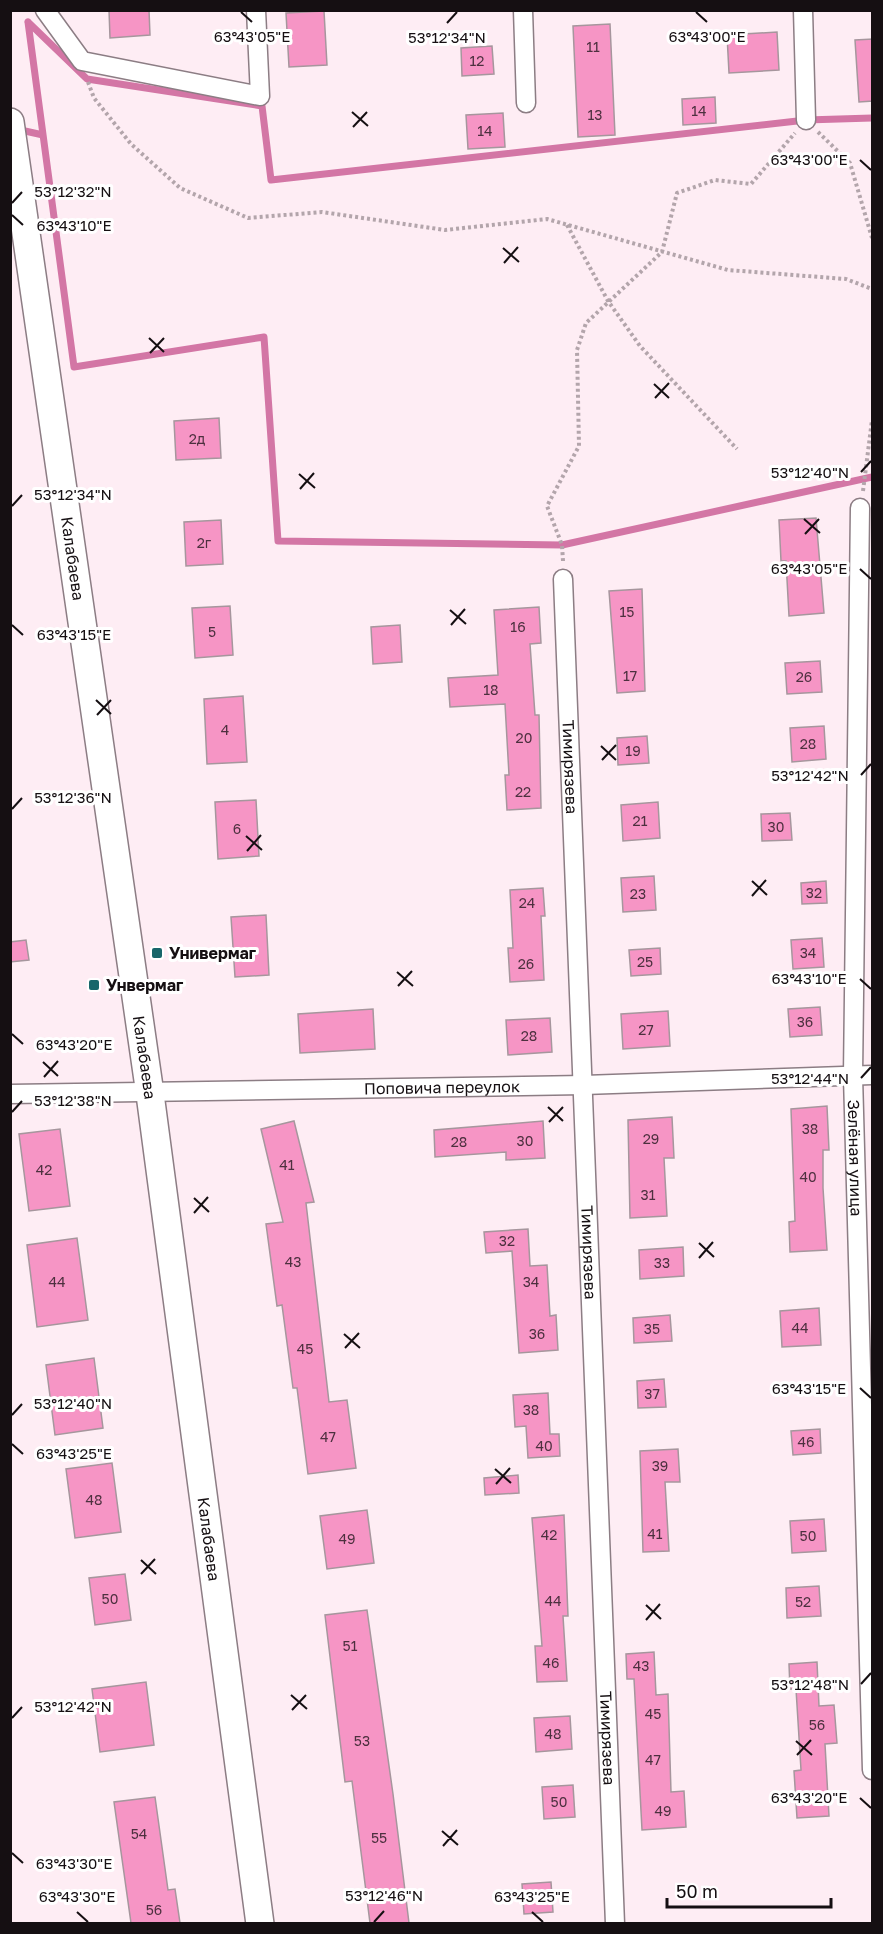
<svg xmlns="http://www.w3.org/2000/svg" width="883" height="1934" font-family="'Golos Text',sans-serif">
	<rect width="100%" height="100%" fill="#feedf4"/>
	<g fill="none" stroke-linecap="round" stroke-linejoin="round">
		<!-- stream -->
		<path stroke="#d376a5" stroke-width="7" d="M28,22L74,367L264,337L278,541L562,545L872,477
			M28,22L87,79L262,106L271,180L806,120L872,118
			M16,129L43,135"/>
	</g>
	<!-- building -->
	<path fill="#f695c5" stroke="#a6969d" stroke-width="1.5" d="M109,10H149L150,35L110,38Z
		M324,11L327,65L289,67L286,13Z
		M610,24L615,135L578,137L573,26Z
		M777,32L779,70L729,73L727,35Z
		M873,39V101L859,102L855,40Z
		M492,46L494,74L462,76L461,48Z
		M715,97L716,123L683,125L682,99Z
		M503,113L505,147L468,149L466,115Z
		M219,418L221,458L176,460L174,421Z
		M816,518L824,613L789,616L786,561H781L779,520Z
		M221,520L223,564L186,566L184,522Z
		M642,589L645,691L617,693L609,591Z
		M230,606L233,655L195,658L192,608Z
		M539,607L541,643L530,644L535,715H539L541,808L507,810L505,775H509L505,704L450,707L448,678L498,675L494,610Z
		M400,625L402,662L373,664L371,627Z
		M820,661L822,692L787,694L785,663Z
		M243,696L247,762L207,764L204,699Z
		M824,726L826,759L792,762L790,728Z
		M647,736L649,763L618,765L617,738Z
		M256,800L259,856L218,859L215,802Z
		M658,802L660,838L623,841L621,805Z
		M790,813L792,840L762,841L761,814Z
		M654,876L656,910L623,912L621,878Z
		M826,881L827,903L802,904L801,883Z
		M543,888L545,916H541L544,980L510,982L508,948H513L510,890Z
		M266,915L269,975L235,977L231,917Z
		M822,938L824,967L793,969L791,940Z
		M26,940L29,960L10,962V942Z
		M660,948L661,974L631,976L629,950Z
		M820,1007L822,1035L790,1037L788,1009Z
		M373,1009L375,1049L300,1053L298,1014Z
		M668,1011L670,1046L623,1049L621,1014Z
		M550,1018L552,1052L508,1055L506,1020Z
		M827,1106L829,1150H823V1188L827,1250L790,1252L789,1222L795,1221L791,1109Z
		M672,1117L674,1158H664L667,1216L630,1218L628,1120Z
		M294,1121L314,1202L306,1203L329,1402L347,1400L356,1468L308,1474L297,1388H293L282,1305L277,1306L266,1224L283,1222L261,1129Z
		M543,1121L545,1158L506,1160V1152L435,1157L434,1130Z
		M60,1129L70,1206L29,1211L19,1134Z
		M528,1229L530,1266L547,1265L550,1316L556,1315L558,1350L519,1353L512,1251L486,1253L484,1232Z
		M77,1238L88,1320L37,1327L27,1245Z
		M683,1247L684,1276L640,1279L639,1250Z
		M819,1308L821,1345L782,1347L780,1311Z
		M670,1315L672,1341L634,1343L633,1318Z
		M94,1358L103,1428L55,1435L46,1365Z
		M664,1379L666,1407L638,1408L637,1381Z
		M548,1393L550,1434H559L560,1456L528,1458L526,1426L515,1427L513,1395Z
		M820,1429L821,1453L793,1455L791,1431Z
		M678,1449L680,1482H665L669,1551L643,1552L640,1451Z
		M112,1463L121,1532L75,1538L66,1469Z
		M518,1475L519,1493L485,1495L484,1478Z
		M367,1510L374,1563L327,1569L320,1516Z
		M564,1515L568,1616H563L567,1681L537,1682L535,1646H542L532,1518Z
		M824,1519L826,1551L792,1553L790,1521Z
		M125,1574L131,1620L95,1625L89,1578Z
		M819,1586L821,1616L787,1618L786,1588Z
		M367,1610L393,1794L409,1923H370L352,1781L345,1782L325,1615Z
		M654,1652L656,1695L668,1694L671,1792L684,1791L686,1827L642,1830L634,1679H627L626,1654Z
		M817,1662L819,1706L834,1705L837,1743L825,1744L829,1816L797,1818L794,1771L801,1770L796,1689H790L789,1664Z
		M146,1682L154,1745L100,1752L92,1689Z
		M570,1716L572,1749L536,1752L534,1718Z
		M573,1785L575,1817L544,1819L542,1787Z
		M155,1797L168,1890L175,1889L180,1923H131L114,1802Z
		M551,1882L553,1912L524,1914L522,1884Z"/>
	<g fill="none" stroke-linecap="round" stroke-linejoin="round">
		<!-- street casing -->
		<g stroke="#8c7d84" stroke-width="21">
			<g id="street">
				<path d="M45,10L82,61L260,96L256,10"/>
				<path d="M523,10L526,103"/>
				<path d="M803,10L806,120"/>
				<path id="s1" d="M860,508L853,1076L872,1770"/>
				<path id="s2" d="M563,579L615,1924"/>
				<path id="s3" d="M10,1094L584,1085L872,1075"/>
			</g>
		</g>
		<!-- secondary casing -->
		<g stroke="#8c7d84" stroke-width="30">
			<g id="secondary">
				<path id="s4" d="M10,122L150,1094L260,1924"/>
			</g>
		</g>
		<!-- path -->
		<path stroke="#b3a5ab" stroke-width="4" stroke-dasharray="3 3" stroke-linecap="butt" d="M88,82L94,98L131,144L180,188L248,218L322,212L445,230L547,219L728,270L846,279L872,289
			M818,132L850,163L872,238
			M567,225L608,301L640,346L737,449
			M863,491L872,420
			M563,561L562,545L547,506L579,446L577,350L586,323L662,252L677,193L715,180L751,184L795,133"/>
		<!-- street -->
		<use href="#street" stroke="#fff" stroke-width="18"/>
		<!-- secondary -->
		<use href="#secondary" stroke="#fff" stroke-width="27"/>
	</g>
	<!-- ticks -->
	<path fill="none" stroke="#150f12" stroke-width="2" d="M241,12L252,22M696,12L707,22M447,23L457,12M352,112L368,126M353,127L367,112M860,160L871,170M12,203L22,192M12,215L23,225M503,248L519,262M504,263L518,247M149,338L164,352M150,353L164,338M654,384L669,398M655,398L669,383M861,472L871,461M299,474L315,488M300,489L314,473M12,506L22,495M804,519L820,533M805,534L819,519M860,569L871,579M450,610L466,624M12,625L23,635M451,625L465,609M96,700L111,714M97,715L111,700M601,746L616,760M602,760L616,745M861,775L871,764M12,809L22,798M246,836L262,850M247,851L261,835M752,881L767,895M752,896L766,880M397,972L413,986M860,979L871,989M398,986L412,971M12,1034L23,1044M43,1062L58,1076M44,1077L58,1061M861,1078L871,1067M548,1107L563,1121M12,1112L22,1101M549,1122L563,1107M194,1198L209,1212M194,1213L208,1197M699,1243L714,1257M699,1258L713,1242M344,1334L360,1348M345,1348L359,1333M860,1388L871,1398M12,1415L22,1404M12,1444L23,1454M495,1469L511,1483M496,1484L510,1468M141,1560L156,1574M141,1574L155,1559M646,1605L661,1619M646,1620L660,1604M861,1684L871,1673M291,1695L307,1709M292,1710L306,1695M12,1718L22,1707M796,1741L812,1755M797,1755L811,1740M860,1798L871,1808M442,1831L458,1845M443,1846L457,1830M12,1853L23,1863M77,1912L88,1922M532,1912L543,1922M374,1922L384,1911"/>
	<!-- markers -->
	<g fill="#18666a" stroke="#fff" stroke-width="2">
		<rect x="151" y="947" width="12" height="12" rx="3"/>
		<rect x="88" y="979" width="12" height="12" rx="3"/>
	</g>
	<g text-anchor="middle" stroke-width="6" stroke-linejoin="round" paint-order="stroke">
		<!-- number labels -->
		<g font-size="14" fill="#4d303f">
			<text x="593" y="52">11</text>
			<text x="477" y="66">12</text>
			<text x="699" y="116">14</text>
			<text x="595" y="120">13</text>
			<text x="485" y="136">14</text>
			<text x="197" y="444">2д</text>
			<text x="204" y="548">2г</text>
			<text x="627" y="617">15</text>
			<text x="518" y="632">16</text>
			<text x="212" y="637">5</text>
			<text x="630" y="681">17</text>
			<text x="804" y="682">26</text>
			<text x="491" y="695">18</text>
			<text x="225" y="735">4</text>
			<text x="524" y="743">20</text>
			<text x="808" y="749">28</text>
			<text x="633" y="756">19</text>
			<text x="523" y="797">22</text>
			<text x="640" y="826">21</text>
			<text x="776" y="832">30</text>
			<text x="237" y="834">6</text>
			<text x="814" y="898">32</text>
			<text x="638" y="899">23</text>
			<text x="527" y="908">24</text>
			<text x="808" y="958">34</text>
			<text x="645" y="967">25</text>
			<text x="526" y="969">26</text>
			<text x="805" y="1027">36</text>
			<text x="646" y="1035">27</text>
			<text x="529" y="1041">28</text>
			<text x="810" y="1134">38</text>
			<text x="651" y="1144">29</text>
			<text x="525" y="1146">30</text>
			<text x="459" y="1147">28</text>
			<text x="287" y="1170">41</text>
			<text x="44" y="1175">42</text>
			<text x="808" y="1182">40</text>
			<text x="648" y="1200">31</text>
			<text x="507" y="1246">32</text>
			<text x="293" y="1267">43</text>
			<text x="662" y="1268">33</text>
			<text x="57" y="1287">44</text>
			<text x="531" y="1287">34</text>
			<text x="800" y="1333">44</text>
			<text x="652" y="1334">35</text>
			<text x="537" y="1339">36</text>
			<text x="305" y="1354">45</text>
			<text x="652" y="1399">37</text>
			<text x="531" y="1415">38</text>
			<text x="328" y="1442">47</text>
			<text x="806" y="1447">46</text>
			<text x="544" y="1451">40</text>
			<text x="660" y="1471">39</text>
			<text x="94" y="1505">48</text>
			<text x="655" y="1539">41</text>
			<text x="549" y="1540">42</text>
			<text x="808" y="1541">50</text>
			<text x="347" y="1544">49</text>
			<text x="110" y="1604">50</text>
			<text x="553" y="1606">44</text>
			<text x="803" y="1607">52</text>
			<text x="350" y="1651">51</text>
			<text x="551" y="1668">46</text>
			<text x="641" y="1671">43</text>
			<text x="653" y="1719">45</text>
			<text x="817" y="1730">56</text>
			<text x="553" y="1739">48</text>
			<text x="362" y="1746">53</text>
			<text x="653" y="1765">47</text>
			<text x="559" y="1807">50</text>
			<text x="663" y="1816">49</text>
			<text x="139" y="1839">54</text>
			<text x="379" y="1843">55</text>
			<text x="154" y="1915">56</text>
		</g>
		<!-- street labels -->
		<g font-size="16" fill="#150f12" stroke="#fff">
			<text dy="6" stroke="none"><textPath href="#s4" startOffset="441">Калабаева</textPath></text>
			<text dy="6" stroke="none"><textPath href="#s2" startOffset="188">Тимирязева</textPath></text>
			<text dy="6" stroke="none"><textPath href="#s4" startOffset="945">Калабаева</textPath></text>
			<text dy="6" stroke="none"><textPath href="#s3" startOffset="432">Поповича переулок</textPath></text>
			<text dy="6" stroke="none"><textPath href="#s1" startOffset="650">Зелёная улица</textPath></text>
			<text dy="6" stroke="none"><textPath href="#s2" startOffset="674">Тимирязева</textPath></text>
			<text dy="6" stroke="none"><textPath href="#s4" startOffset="1431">Калабаева</textPath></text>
			<text dy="6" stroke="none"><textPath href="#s2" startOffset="1160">Тимирязева</textPath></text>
		</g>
		<!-- poi labels -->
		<g font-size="16" font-weight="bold" fill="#150f12" stroke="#fff" text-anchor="start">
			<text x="169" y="959">Универмаг</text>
			<text x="106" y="991">Унвермаг</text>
		</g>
	</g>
	<g font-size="15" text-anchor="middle" fill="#150f12" stroke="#fff" stroke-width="6" stroke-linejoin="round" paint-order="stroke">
		<text x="252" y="42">63°43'05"E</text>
		<text x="707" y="42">63°43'00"E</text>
		<text x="447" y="43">53°12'34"N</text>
		<text x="809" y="165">63°43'00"E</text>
		<text x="73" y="197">53°12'32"N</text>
		<text x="74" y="231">63°43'10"E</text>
		<text x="810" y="478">53°12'40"N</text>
		<text x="73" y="500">53°12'34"N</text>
		<text x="809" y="574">63°43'05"E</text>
		<text x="74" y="640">63°43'15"E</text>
		<text x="810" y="781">53°12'42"N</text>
		<text x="73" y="803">53°12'36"N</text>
		<text x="809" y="984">63°43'10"E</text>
		<text x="74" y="1050">63°43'20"E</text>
		<text x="810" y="1084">53°12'44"N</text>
		<text x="73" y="1106">53°12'38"N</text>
		<text x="809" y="1394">63°43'15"E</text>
		<text x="73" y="1409">53°12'40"N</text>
		<text x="74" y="1459">63°43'25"E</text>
		<text x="810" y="1690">53°12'48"N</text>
		<text x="73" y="1712">53°12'42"N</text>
		<text x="809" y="1803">63°43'20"E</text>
		<text x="74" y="1869">63°43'30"E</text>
		<text x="384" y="1901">53°12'46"N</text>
		<text x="77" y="1902">63°43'30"E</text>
		<text x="532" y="1902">63°43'25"E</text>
	</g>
	<!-- border -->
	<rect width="883" height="1934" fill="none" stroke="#150f12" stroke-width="24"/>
	<!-- scale -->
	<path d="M667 1898v9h164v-9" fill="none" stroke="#150f12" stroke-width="3"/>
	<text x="676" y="1898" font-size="18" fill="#150f12" stroke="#ffffff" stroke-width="4.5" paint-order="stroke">50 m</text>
</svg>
